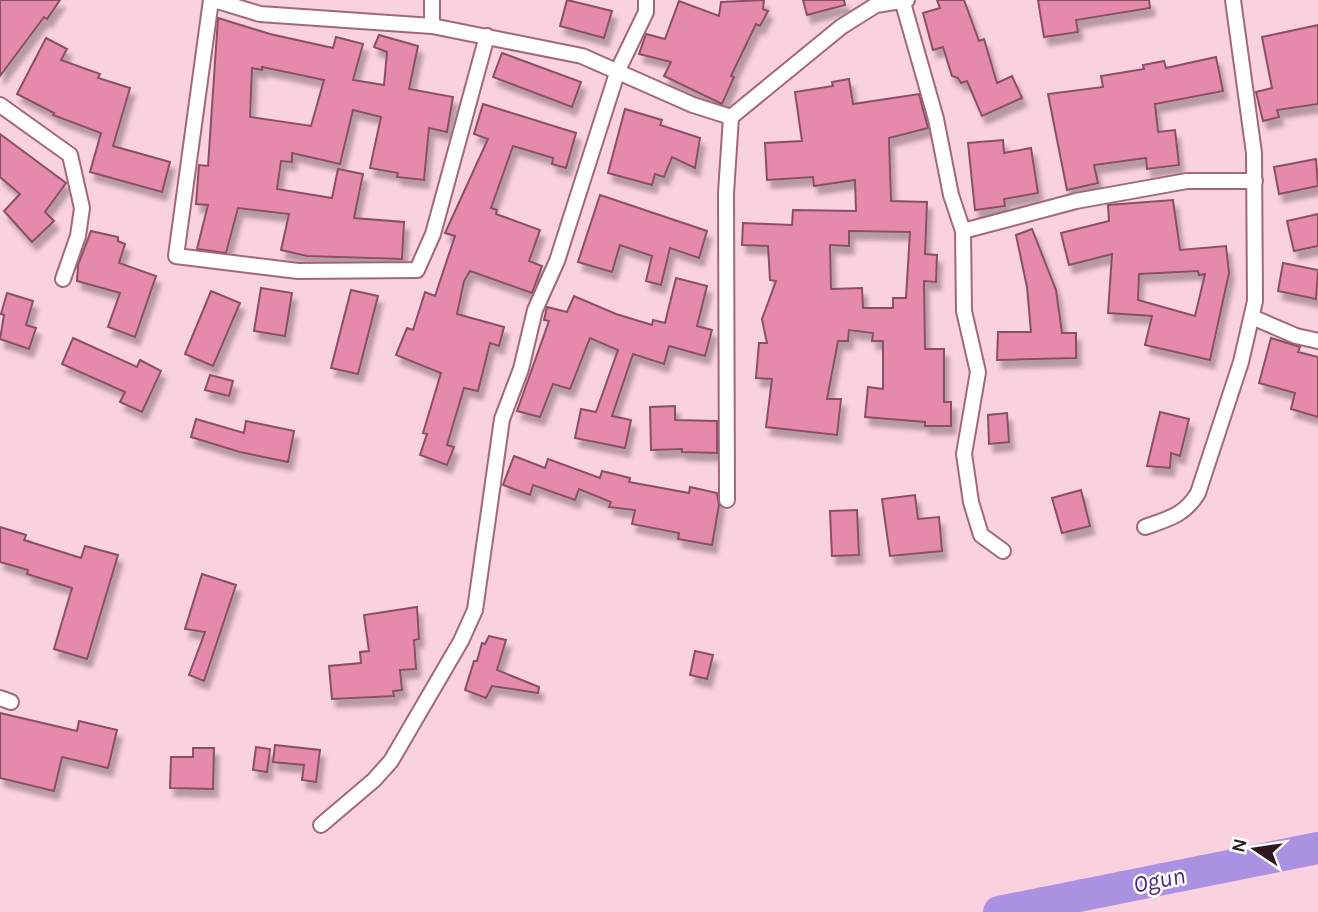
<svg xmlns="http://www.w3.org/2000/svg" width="1318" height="912" font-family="Karla,sans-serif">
	<defs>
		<filter id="shadow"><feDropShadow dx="4.5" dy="8" stdDeviation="2" flood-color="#0004"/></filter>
	</defs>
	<rect width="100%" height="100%" fill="#fad1de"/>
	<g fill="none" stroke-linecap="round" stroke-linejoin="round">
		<!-- river -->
		<path stroke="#aa91e1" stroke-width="32" d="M999,912L1318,848"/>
	</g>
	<!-- building -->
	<path fill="#e58aaa" stroke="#895064" stroke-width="2" fill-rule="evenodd" filter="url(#shadow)" d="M0,0H60L47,19L44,17L0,76Z
		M567,0L612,11L604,38L560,26Z
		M764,0L763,9L768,11L760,26L756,24L731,76L734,77L722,104L664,76L671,62L639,54L646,34L665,39L679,1L719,16L721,2Z
		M803,0H844L845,5L807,15Z
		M937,0H964L979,41L984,39L997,83L1012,76L1022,98L982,116L967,81L961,83L958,78L952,76L943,47L933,50L923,13L940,8Z
		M1038,0H1149L1150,8L1076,20L1078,32L1044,37Z
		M218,18L270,34L333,48L336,37L363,44L353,80L384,85L387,52L374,47L379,35L418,46L409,89L453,97L447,132L429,128L424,180L397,177L398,173L370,168L381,117L353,110L340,164L292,153V162L281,161L277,189L332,198L338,169L363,174L354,218L404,222L402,259L307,256L281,250L289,214L238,208L226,253L197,249L208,205L196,204L199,165L208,166ZM262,67L324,80L311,126L250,117L252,68L262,70Z
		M1318,25V104L1277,110L1279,117L1263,121L1256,92L1272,88L1262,37Z
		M46,38L67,49L61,60L100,74L98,78L130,88L113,146L170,162L162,192L90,172L101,133L53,115L54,113L17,94Z
		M502,53L581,82L572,107L493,77Z
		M1216,57L1223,91L1155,104L1158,132L1175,130L1179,165L1147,169L1146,158L1094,165L1098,183L1067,190L1048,94L1103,87L1101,76L1144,69L1143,65L1164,61L1166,68Z
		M849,79L853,104L919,94L928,128L889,138L891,201L927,202L925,254L937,255L936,282L924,281L925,349H944V402H951V426H925V422L865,417L868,387L883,389V341H872L873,333L849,330L848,341H838L827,399H841L837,435L766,427L772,379L756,378L759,343H767L762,319L776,281L770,280L768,246L742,245L743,223L792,225L793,210L856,211L855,180L814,186L813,177L767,180L765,143L802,141L795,92L833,86L832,82ZM849,231L910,232L906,298H893V308H863L862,288L831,289L830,245L849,246Z
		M483,104L576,133L566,168L552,164L553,158L513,146L491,208L497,210L496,214L540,230L529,261L542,266L532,293L470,271L464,281L457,314L504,327L499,346L490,343L478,391L464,388L447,445L454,447L447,465L420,455L427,434L423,433L441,373L396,355L407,328L413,330L425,292L435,296L455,236L445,233L488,139L474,134Z
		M625,109L662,120L660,125L700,138L695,168L672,157L664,177L655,174L652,185L608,173Z
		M0,134L66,183L45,212L54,221L32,242L4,211L20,194L0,177Z
		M1003,140L1004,153L1031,148L1038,193L1004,199L1005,206L975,210L968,143Z
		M1316,159L1318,186L1279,194L1274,167Z
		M600,195L707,231L699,258L670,248L661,285L646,281L652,256L620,245L612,272L578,262Z
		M1173,200L1180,250L1226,246L1229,273L1210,360L1145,345L1152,316L1108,313L1112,254L1069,265L1061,233L1109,221L1108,205ZM1198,271L1199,275L1205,274L1195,316L1138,300L1139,274Z
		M1318,214V246L1294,251L1287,221Z
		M1032,229L1056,290L1062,333H1076V358L997,360L998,332H1031L1027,287L1016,235Z
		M91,231L118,237V241L125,244L119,263L156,276L135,337L108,327L120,293L77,281L78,265Z
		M1283,263L1318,270L1316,299L1278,291Z
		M676,278L707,286L697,326L712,330L705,356L669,346L664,364L633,354L612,416L631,420L625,448L575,438L581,409L596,412L618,350L590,338L570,389L553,384L540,417L517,411L549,321L544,320L547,307L567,312L574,296L616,314L652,325L653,320L665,323Z
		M261,288L292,293L285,336L254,331Z
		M351,290L378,296L358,374L331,368Z
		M211,291L240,303L213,366L185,354Z
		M7,293L33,301L26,325L36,328L29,349L0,339L4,315L1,314Z
		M73,338L137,367L140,360L161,371L142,412L120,402L125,392L62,364Z
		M1271,338L1300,347L1298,352L1318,357V417L1291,409L1295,393L1259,383Z
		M210,375L233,381L229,396L205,390Z
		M675,406V420L717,421V453L682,452V449L651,450L650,407Z
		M1160,412L1189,419L1180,456L1171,453L1170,468L1147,466Z
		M1007,413L1009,442L989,444L988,415Z
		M196,419L244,433L246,421L294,431L288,462L240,452L191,437Z
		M514,456L545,468L548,459L600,478L602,471L630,478L629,482L689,493L690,487L717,493L719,505L712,545L678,539L679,533L632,524L635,510L609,507L611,502L579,489L575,500L533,485L530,495L503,485Z
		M1081,490L1090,526L1062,533L1052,498Z
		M915,495L918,519L939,517L942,551L890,556L882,499Z
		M857,510L859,555L832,556L830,511Z
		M0,527L26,535L24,540L81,558L85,546L118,555L87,659L54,649L72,588L27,574L28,570L0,562Z
		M202,574L236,585L204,681L189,675L205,632L185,629Z
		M417,607L419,639L414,640L416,669L400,670L402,690L393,691L394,696L332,699L329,666L361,663L360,652L369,651L364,615Z
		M489,636L506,640L497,670L539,687L538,693L492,686L486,698L465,690L474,661H477L482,643L485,644Z
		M695,651L713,655L707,679L690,675Z
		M0,713L77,731L79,721L117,730L108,768L62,757L54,791L0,778Z
		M275,745L320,750L316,782L302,780L304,765L273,762Z
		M256,747L270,749L267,772L253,770Z
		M193,748H214L213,789L170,788L171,757H193Z"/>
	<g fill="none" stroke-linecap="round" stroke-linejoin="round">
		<!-- minor casing -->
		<g stroke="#a2677b" stroke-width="18">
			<path id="minor" d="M211,0L176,256L298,271L417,270L433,234L487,36
				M214,0L260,14L432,26L582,56L693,105L731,117L726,193L727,500
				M903,3L936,119L951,195L963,231L964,311L978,372L964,454L971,502L981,535L1003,551
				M432,26V0
				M0,105L70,155L82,208L78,236L63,279
				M731,117L841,27L876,5L907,0
				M963,231L1076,201L1187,181H1255
				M1252,317L1296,336L1318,341
				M1145,527C1168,519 1185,515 1198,493L1241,362L1255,301L1254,153L1233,0
				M0,698L11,702
				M321,825L374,780L391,761L461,641L475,610L502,419L521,369L535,310L557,261L618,70L646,12V0"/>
		</g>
		<!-- minor -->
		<use href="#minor" stroke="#fff" stroke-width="14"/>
	</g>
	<g text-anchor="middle" stroke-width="5" stroke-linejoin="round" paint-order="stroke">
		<!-- water labels -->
		<g font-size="24" font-style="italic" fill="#4d2784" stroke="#fff">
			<text transform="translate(1159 880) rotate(-11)" y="8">Ogun</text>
		</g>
	</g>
	<!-- north arrow -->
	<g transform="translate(1255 849) rotate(283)" stroke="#ffffff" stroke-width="5" paint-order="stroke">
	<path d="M0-5L12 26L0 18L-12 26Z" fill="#2f1820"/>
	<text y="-10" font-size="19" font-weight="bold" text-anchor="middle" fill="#2f1820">N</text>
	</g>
</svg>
